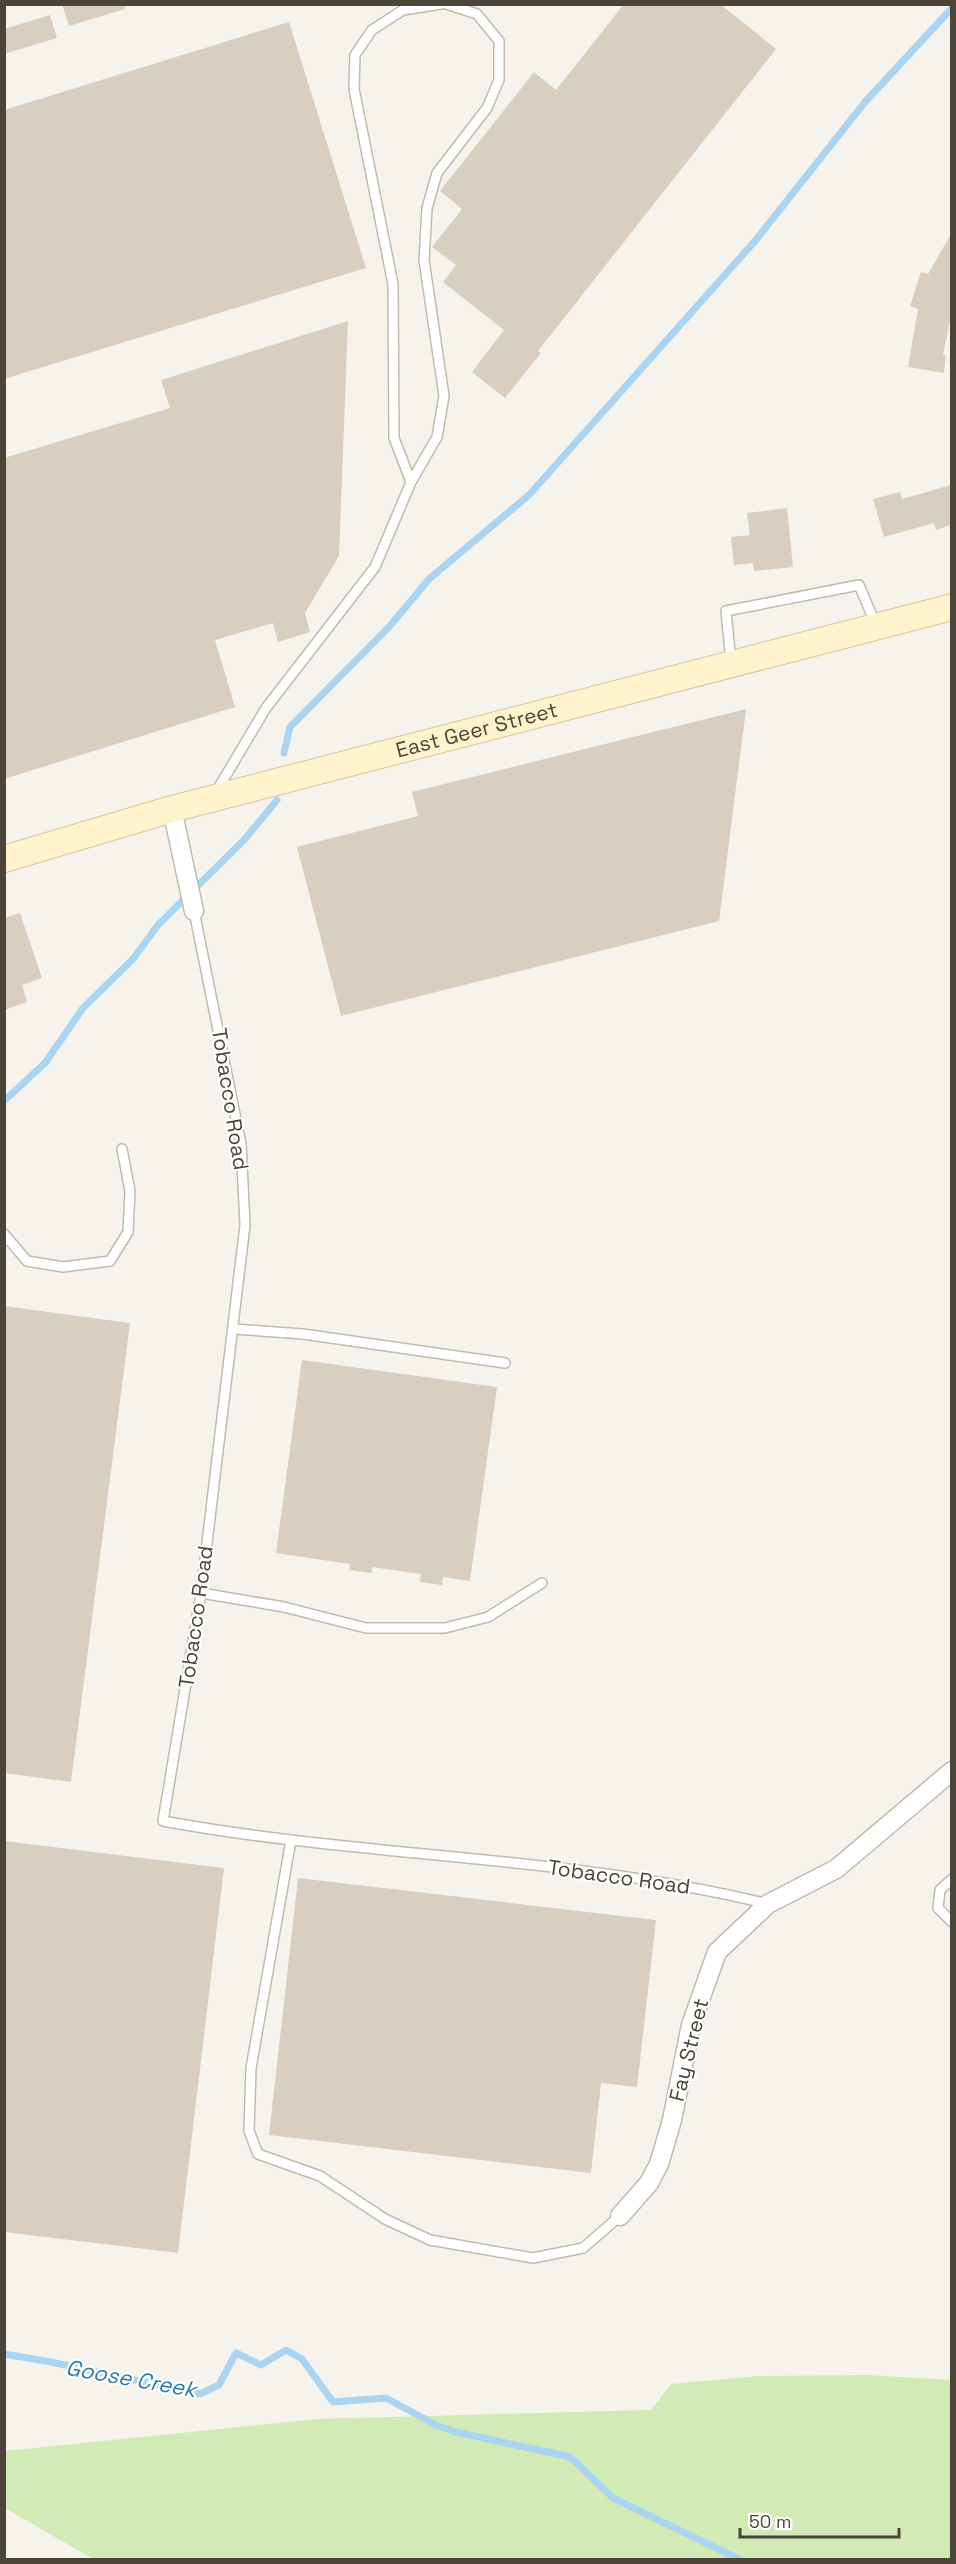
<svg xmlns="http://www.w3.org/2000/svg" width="956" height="2564" font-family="'Space Grotesk',sans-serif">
	<rect width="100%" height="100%" fill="#f6f3ec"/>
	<!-- green -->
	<path fill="#d2eab5" d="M867,2375L951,2380V2559H93L5,2508V2451L317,2419L651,2410L671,2384L758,2376Z"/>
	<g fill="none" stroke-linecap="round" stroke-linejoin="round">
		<!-- stream -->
		<path stroke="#a9d4f2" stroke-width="7" d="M284,753L290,727L389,627L429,579L529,495L755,241L865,102L952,8
			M4,1101L45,1063L83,1008L133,959L158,925L245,839L277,800
			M4,2354L51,2362L200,2394L219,2385L236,2353L261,2365L286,2350L302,2359L333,2402L386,2398L436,2425L456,2432L570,2457L613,2498L741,2560"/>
	</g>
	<!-- building -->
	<path fill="#d8cfc1" d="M62,4H124L125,9L69,26Z
		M624,4H720L776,49L538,351L541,353L505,398L472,372L504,330L443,282L456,265L432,247L462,209L440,191L534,72L556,90Z
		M50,15L57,38L4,54V29Z
		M289,22L366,268L4,379V110Z
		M951,234V315L943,355H946L944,373L908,367L918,309L910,306L921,272L928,274Z
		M348,321L339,556L305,613L310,632L278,642L273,623L215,640L235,707L4,779V458L170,408L161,380Z
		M951,485V525L936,530L934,523L884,537L873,499L900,492L902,499Z
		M787,508L793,567L754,571L753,563L734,565L731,537L750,535L747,513Z
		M746,709L719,921L341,1016L297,847L418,816L412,792Z
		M20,913L42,978L22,985L27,1002L4,1010V918Z
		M4,1306L130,1323L71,1782L4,1773Z
		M302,1360L497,1387L470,1581L443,1577L442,1585L420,1582L421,1574L372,1567V1573L349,1570L350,1564L276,1553Z
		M4,1841L224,1868L178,2253L4,2232Z
		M298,1878L656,1920L637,2087L601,2083L591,2173L269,2135Z"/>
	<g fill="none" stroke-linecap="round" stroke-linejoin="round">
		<!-- lane casing -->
		<g stroke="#c2bbae" stroke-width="12">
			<path id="lane" d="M411,482L394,438L393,284L354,89L355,55L372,30L403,10L441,4
				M731,662L726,611L859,585L876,625
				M216,792L266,708L375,567L411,482L437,437L444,396L424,260L427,208L437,173L487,108L499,80V41L477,14L446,4
				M194,911L241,1144L245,1225L201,1593L163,1821C363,1858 570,1855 768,1904
				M4,1234L27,1261L63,1267L110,1261L128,1232L130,1191L122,1149
				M234,1329L303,1334L505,1363
				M201,1593L284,1607L366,1628H445L488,1617L542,1583
				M291,1840L251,2068L249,2131L258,2154L320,2176L385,2219L430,2240L533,2258L583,2248L620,2216
				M952,1879L940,1890L938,1908L952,1922"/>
		</g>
		<!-- street casing -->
		<g stroke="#c2bbae" stroke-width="21">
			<path id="street" d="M172,809L194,911
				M620,2216L649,2183L659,2164L672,2120L691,2025L717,1952L768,1904L836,1869L952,1771"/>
		</g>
		<!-- secondary casing -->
		<g stroke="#d6c79b" stroke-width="28">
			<g id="secondary">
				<path id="s1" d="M4,859L172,809L952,607"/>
			</g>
		</g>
		<!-- lane -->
		<use href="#lane" stroke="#fff" stroke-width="9"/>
		<!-- street -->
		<use href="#street" stroke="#fff" stroke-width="18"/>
		<!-- secondary -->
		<use href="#secondary" stroke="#fff3cd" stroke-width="26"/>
	</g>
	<g text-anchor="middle" stroke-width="4.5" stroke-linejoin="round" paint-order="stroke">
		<!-- street labels -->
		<g font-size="21" fill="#4b4439" stroke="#fff">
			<text dy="7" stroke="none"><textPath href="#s1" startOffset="490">East Geer Street</textPath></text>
			<text transform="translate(230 1099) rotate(81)" y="7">Tobacco Road</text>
			<text transform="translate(196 1617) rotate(-82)" y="7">Tobacco Road</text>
			<text transform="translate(619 1877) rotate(8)" y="7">Tobacco Road</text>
			<text transform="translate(689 2050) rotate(-76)" y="7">Fay Street</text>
		</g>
		<!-- water labels -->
		<g font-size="22" font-style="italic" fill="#2e7ab2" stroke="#fff">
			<text transform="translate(131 2378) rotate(10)" y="8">Goose Creek</text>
		</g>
	</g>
	<!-- border -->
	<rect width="956" height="2564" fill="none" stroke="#4b4439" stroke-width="12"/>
	<!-- scale -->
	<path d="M740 2528v9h159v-9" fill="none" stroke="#4b4439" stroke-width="3"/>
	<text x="749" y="2528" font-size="18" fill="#4b4439" stroke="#ffffff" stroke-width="4.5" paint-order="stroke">50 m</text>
</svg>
